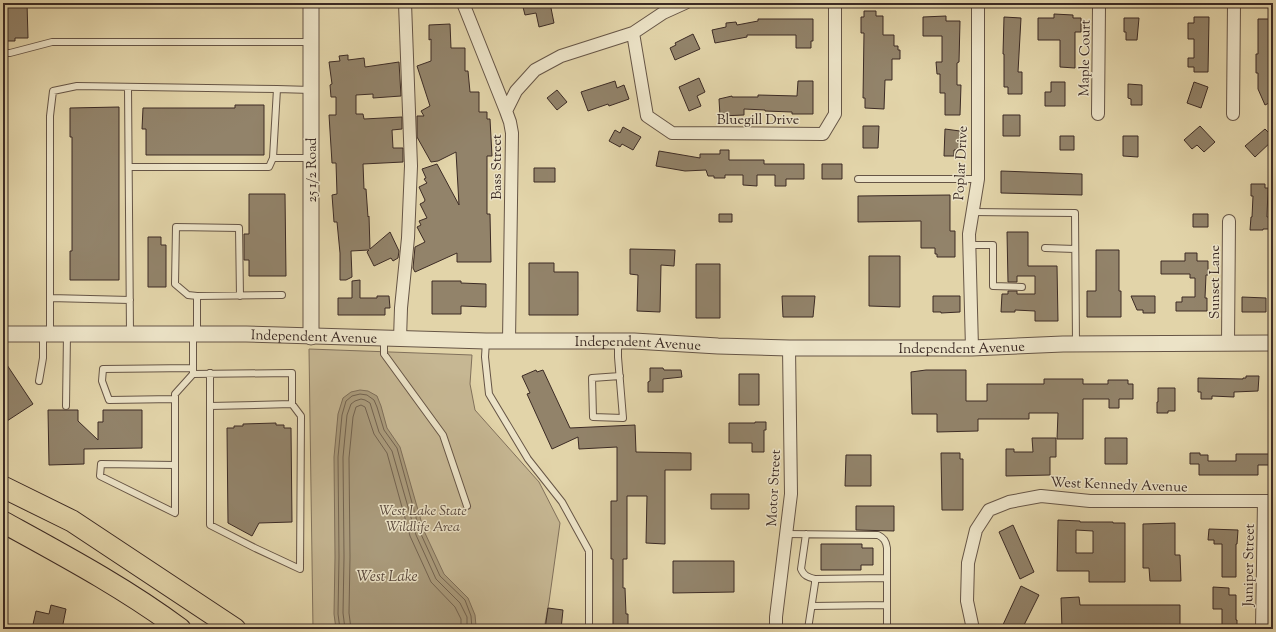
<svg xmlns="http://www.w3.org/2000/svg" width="1276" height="632" font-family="'Sorts Mill Goudy',serif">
	<rect width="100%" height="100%" fill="#e2d4a9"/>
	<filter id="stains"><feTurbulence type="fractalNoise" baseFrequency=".005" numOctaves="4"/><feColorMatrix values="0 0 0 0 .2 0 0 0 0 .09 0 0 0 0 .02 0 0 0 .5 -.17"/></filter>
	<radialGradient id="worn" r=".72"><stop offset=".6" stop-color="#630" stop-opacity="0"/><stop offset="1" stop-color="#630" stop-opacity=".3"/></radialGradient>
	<!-- green -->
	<path fill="#c6b793" stroke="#81715c" d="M309,349L472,355L470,384L475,410L539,482L560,523L549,602L544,629H313Z"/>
	<!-- water -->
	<path fill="#aa9b7c" stroke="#7e6e59" d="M360,390L368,391L377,396L381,406L387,428L400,447L424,531L444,574L468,598L475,615L476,626L475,629H336L334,614L335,557L334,457L338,414L343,398L351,392Z"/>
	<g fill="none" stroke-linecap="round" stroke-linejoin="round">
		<!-- shore -->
		<path stroke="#736350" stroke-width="1" d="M340,629L338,614L339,557L338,457L342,415L346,401L352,396L360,394L367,395L374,400L377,407L384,430L397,448L420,532L440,576L465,600L471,616L472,629
			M345,629L343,613L344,557L343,457L347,415L351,404L355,401L361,399L365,400L370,403L379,432L392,451L416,535L436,579L460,603L467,617V629
			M351,629L349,613L350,557L349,458L353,417L356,407L361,405L365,407L374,434L387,453L410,536L431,582L455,607L461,619V629"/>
	</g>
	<!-- building -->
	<path fill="#92836a" stroke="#3c2b25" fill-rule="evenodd" d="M3,3H27L28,38H15V41H3Z
		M522,3H550L554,23L539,27L536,13L525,15Z
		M864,11H876V16H883V35H894V46H898V50H900V59H892V80H885L884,109L865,108V98H863L864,33H861V17H864Z
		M1054,14L1073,15V18H1081V32H1075V68L1060,67V40H1038V18H1054Z
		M946,16V21H960L959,62L957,63V85H961L960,115H945V93H940V74H937L936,62H942V36H923V17Z
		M1004,17L1021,18L1018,72H1022V94H1008V87H1004V54H1003Z
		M1194,17H1209L1208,72H1194V67H1188V58H1194V39H1188V23H1194Z
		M1124,18H1139L1137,40H1126V32H1124Z
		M758,19H813V41H811V48H796V35H747V37L715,43L712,30L726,27V23L736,22L737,25L758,21Z
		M1258,19H1273V101L1265,105L1258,89V73H1256V54H1258Z
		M450,24L451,48H465V71H468L470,92H479V112H487V119H490L492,156H487V214H490L491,262H457V253L415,272L413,268L415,247L425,242L417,227L421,225L419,221L427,218L420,204L424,202L425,200L419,187L427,183L424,179L426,178L422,169L437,164L459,205L456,152L438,161L431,162L417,137V116H424L421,111L430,106L417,66L431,61V39L429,40V25Z
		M693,34L700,49L675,60L670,48L676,45L675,43Z
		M348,55V60L364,58L365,67L399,62L401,96L373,98V94L356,95V114H363L364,119L402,117V129L392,130L393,148H403V162L363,164L364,189H366L368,217L369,216L370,249L390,232L399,251L398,258L393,261L391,258L374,266L367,252L369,250L351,251L352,277L346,280H340V253L337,222H334L332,195L337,194L336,163H332L329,115H336V97H331L330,85L332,84L329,62L340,61L339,56Z
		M699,78L705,92L697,96L701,106L689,111L679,87Z
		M615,81L617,88L624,85L629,99L609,106L608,104L588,111L581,92Z
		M798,81H813V114H792V112L765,111V110L744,109V115L720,116L719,99L732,96V97H758V95L797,96Z
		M1051,82H1065V106H1045V92H1051Z
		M1194,82L1208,87L1201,108L1187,103Z
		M1128,84L1142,85V105H1131V99L1128,98Z
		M557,90L567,102L557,110L547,98Z
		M235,105H264V155H146V129H142L143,108H235Z
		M119,107V280H70V251H72V137H70V108Z
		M1003,115H1020V136H1003Z
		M863,126H879L878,148H863Z
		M1200,126L1215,142L1204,152L1197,145L1192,149L1184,140Z
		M623,127L641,137L633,150L622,144L620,147L609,141L615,130L620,133Z
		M945,129L960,131L959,149H956V150H954V156H944Z
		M1265,129L1273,137V140L1255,157L1245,146Z
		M1060,136H1074V150H1060Z
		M1123,136H1138V157L1123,156Z
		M720,150H729V160H764V164H804V179H786V186H775V175H757V186L743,185V175H725V178H714V176H708L706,170L685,171L656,166L659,151L700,158V154H720Z
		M822,164H842V179H822Z
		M534,168H555V182H534Z
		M1001,171L1082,174V195L1001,193Z
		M1251,184H1265V188H1268L1267,217H1273V229H1263V230H1250L1251,217H1252L1253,196H1251Z
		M249,194H285L286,276H249V260H244V234H249Z
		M950,195V231H955V257H937V254H935V248H921V221L858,222V196Z
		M719,214H732V222H719Z
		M1193,214H1208V227H1193Z
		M1007,232H1028V266H1057L1058,321H1035V311L1015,310V312H1001L1002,294H1008V291H1017V294H1035V276H1017V282H1008Z
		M148,237H161V245H166V287H148Z
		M630,249L675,250L674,266L661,265L660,312L637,311L638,275L630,274Z
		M1096,250H1119V291H1121V317H1087V291H1096Z
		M1185,253H1197V261H1208V275H1206L1205,298H1207V311H1176V302H1182V297H1195V278H1190V274H1161V261H1185Z
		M869,256H900V307L869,306Z
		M529,263H554V272H578V315H529Z
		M696,264H720V318H696Z
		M360,280V298H377V296H389L390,308H385V315H338V298H352V281Z
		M432,281H461V283L486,284V307L461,306V314H432Z
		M782,296H815L813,317H783Z
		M933,296H960V312L941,313V312H933Z
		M1131,296H1155V313H1143V310H1137Z
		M1242,297L1266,298V312H1242Z
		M3,359L33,404L7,421L3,415Z
		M650,368H663L664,370H681L682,377L663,379V392H648V382L650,381Z
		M536,370L537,372L543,370L570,428L635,425L636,452L691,453V470H665V544L646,543L647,496H627V559H623V588H625L626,614H628V629H613V559H611V501H617V447L579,449L578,437L552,449L527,394L530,393L522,376Z
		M926,370H966V401H987V384H1044V379H1083V384H1108V380H1128V384H1133V399H1119V408H1109V399H1083V439H1057L1058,413H1029V419H978V431L937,432V414H912L911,372Z
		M739,374H759V405H739Z
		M1246,376H1259L1258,391L1234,392V397L1212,396V399H1201V392H1198V378L1243,379V378H1246Z
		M1158,388H1175V411H1168V413H1157V402H1158Z
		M48,410H78V421L98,440V422H103V410H142V448L84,449V464L49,465Z
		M755,422H766V430H764V452H752V443H729V423H755Z
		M276,423V425H284V428H291L292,522L259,523L252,536L228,523L227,428H234V426H243V424Z
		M1032,438H1056V457H1050V475L1006,476V449H1014V452H1033Z
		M1105,438H1127V464H1105Z
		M941,453H960V459H963V510H942Z
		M1190,453H1200V455H1208V461H1236V454H1273V465H1258V475H1199V464H1190Z
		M846,455H871V486H845Z
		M711,494H749V509H711Z
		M856,506H894V531L856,530Z
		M1058,520L1080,521V522H1113V523H1125V582H1089V571H1057ZM1076,530L1093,531V553H1076Z
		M1175,523V555H1180L1181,581H1150L1149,568H1143V524Z
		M1013,525L1034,572L1020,579L999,532Z
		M1209,529L1238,530L1237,544H1236V577H1222V544H1214V540H1208Z
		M821,544H862V548H873V565H861V570H821Z
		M673,561H734V592L673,593Z
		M1021,586L1039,595L1022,629H1001Z
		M1213,587L1229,588V595H1236V620H1237V629H1222V609H1213Z
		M1079,597L1080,605H1180V629H1062L1061,598Z
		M51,605L66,609L62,629H32L36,611L49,614Z
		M548,608L563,610L561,629H545Z"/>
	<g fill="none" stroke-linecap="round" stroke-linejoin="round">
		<!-- service casing -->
		<g stroke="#665546" stroke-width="8">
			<path id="service" d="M3,53H10L52,42H311
				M128,87L130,333
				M277,89L311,90
				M273,158H311
				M858,179H978
				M972,212L1075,213L1076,343
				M969,245H993V286L1022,287
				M1045,248L1075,249
				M197,296L282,295
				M50,298L130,300
				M50,334V116L53,91L77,86L277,89L273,158L269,167H129
				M193,334V374L292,373V404L301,416L300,569L255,548L210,525V373
				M197,334V296L188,295L175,284L176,227L239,228L240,296
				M384,339V354L443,435L467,506
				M486,341L485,357L489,394L528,459L562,502L589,551V629
				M618,341V357L623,418L593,417L592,378L620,376
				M39,381L43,358V334
				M175,399L109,400L102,381L103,369L193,368
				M66,406L67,334
				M210,406L292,404
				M175,465L101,464L100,476L175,513V394L193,374
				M786,534L878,535C884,538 886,541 887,548V629
				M806,534L801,569C804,576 808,577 815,579V583L808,629
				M815,579L887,578
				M812,606L887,605"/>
		</g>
		<!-- minor casing -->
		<g stroke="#665546" stroke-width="14">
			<path id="minor" d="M463,3L506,111L510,122L512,133L509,341
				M633,33L647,116L672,133L823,134L835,114V3
				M506,111L516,91L535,70L561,56L633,33L663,13L685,3
				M1098,114L1099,6L1101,3
				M1233,114L1234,3
				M400,339L401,308L408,238L411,166L405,3
				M1228,343L1229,221
				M972,348L969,234L978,179V3
				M776,629V617L791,494L789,348
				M973,629L967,601L968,563L976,530L989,510L1009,502L1041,496L1090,501H1273
				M1262,629L1264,501"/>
		</g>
		<!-- tertiary casing -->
		<g stroke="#665546" stroke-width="17">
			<g id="tertiary">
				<path d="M311,3V337"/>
				<path id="s1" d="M3,334H246L486,341H634L718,346L789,348H972L1063,344L1273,343"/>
			</g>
		</g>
		<!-- trunk casing -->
		<g stroke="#3c2b25" stroke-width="23">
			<path id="trunk" d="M3,487L72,521L235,629
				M3,522C63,555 125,588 180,629"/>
		</g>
		<!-- service -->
		<use href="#service" stroke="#ece3c7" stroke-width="6"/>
		<!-- minor -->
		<use href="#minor" stroke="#ece3c7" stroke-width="12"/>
		<!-- tertiary -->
		<use href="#tertiary" stroke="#ece3c7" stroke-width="15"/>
		<!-- trunk -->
		<use href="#trunk" stroke="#e2d4a9" stroke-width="21"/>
	</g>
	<g text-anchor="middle" stroke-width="3" stroke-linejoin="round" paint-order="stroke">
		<!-- street labels -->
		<g font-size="14" fill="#3c2b25" stroke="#ece3c7">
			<text transform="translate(1084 58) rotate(-89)" y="5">Maple Court</text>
			<text x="758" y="124">Bluegill Drive</text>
			<text transform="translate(960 163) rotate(-87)" y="5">Poplar Drive</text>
			<text transform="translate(496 167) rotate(-90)" y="5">Bass Street</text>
			<text transform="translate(311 170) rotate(-90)" y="5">25 1/2 Road</text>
			<text transform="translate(1214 282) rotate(-90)" y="5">Sunset Lane</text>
			<text dy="5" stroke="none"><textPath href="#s1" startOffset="311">Independent Avenue</textPath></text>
			<text dy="5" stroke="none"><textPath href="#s1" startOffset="635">Independent Avenue</textPath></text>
			<text dy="5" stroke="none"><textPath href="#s1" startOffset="959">Independent Avenue</textPath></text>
			<text transform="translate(1119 484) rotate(2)" y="5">West Kennedy Avenue</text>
			<text transform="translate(773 488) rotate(-87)" y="5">Motor Street</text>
			<text transform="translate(1248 565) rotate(-89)" y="5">Juniper Street</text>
		</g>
		<!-- park labels -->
		<g font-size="14" font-style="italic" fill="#58473b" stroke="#ece3c7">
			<text x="423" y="515">West Lake State<tspan x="423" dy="16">Wildlife Area</tspan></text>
		</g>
		<!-- water labels -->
		<g font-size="15" font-style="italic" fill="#58473b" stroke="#ece3c7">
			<text x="387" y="581">West Lake</text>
		</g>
	</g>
	<!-- margin -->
	<rect width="1276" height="632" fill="none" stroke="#e2d4a9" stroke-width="16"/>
	<rect x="4" y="4" width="1268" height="624" fill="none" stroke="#3c2b25" stroke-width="2"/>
	<rect x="8" y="8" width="1260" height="616" fill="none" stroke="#3c2b25"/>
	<rect width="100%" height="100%" filter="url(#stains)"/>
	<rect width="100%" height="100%" fill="url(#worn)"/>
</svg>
